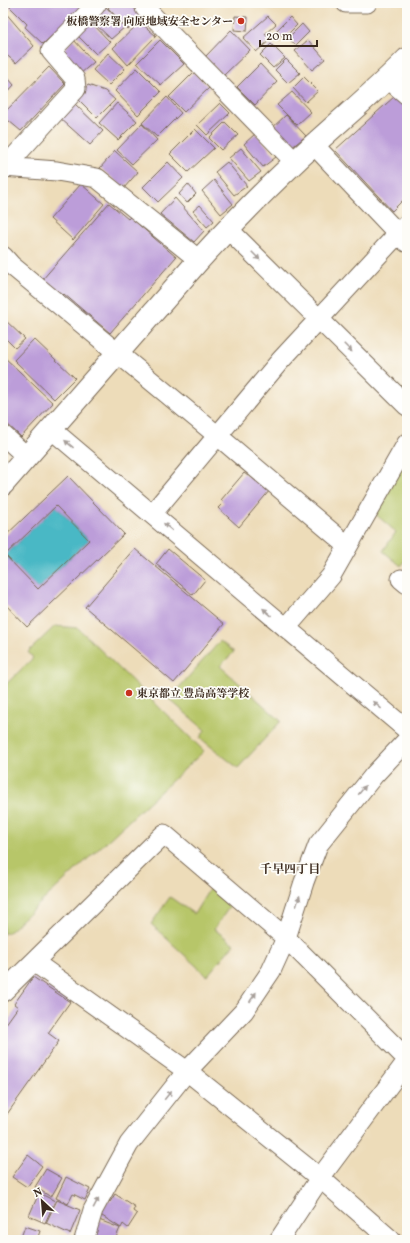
<svg xmlns="http://www.w3.org/2000/svg" width="410" height="1243" font-family="Vollkorn,'Noto Serif JP',serif">
	<rect width="100%" height="100%" fill="#fdfcf7"/>
	<filter id="ink" filterUnits="userSpaceOnUse"><feTurbulence type="fractalNoise" baseFrequency=".025" numOctaves="2"/><feDisplacementMap in="SourceGraphic" scale="8" xChannelSelector="R" yChannelSelector="G"/><feConvolveMatrix kernelMatrix="1 2 1 2 8 2 1 2 1" color-interpolation-filters="sRGB"/></filter>
	<filter id="wash" filterUnits="userSpaceOnUse"><feTurbulence type="fractalNoise" baseFrequency=".012" numOctaves="4" result="noise"/><feDisplacementMap in="SourceGraphic" scale="16" xChannelSelector="R" yChannelSelector="G"/><feGaussianBlur stdDeviation="0.9" result="paint"/><feColorMatrix in="noise" values="0 0 0 0 0 0 0 0 0 0 0 0 0 0 0 0 0 1.4 0 .05"/><feComposite in="paint" operator="in"/></filter>
	<g filter="url(#wash)">
		<rect width="100%" height="100%" fill="#eddcb9"/>
		<!-- green -->
		<path fill="#b7c669" stroke="#797844" d="M407,454V559L401,566L383,551L396,532L373,512Z
			M55,626L78,628L204,751L10,931L3,934V687L33,658L28,652Z
			M220,641L234,652L220,666L281,721L238,768L200,738L205,730L169,699Z
			M210,888L230,906L214,929L234,944L207,976L151,924L170,897L194,914Z"/>
		<!-- water -->
		<path fill="#4ab8c5" stroke="#427172" d="M56,506L89,540L38,589L5,555Z"/>
		<g id="blocks">
			<!-- building -->
			<path fill="#bc9dd9" fill-rule="evenodd" d="M6,3H73L86,4L43,44L25,27L27,24Z
				M104,5L125,27L111,39L90,19Z
				M111,5H132L142,17L128,29L108,8Z
				M4,11L34,46L16,63L3,52V12Z
				M235,16L248,17L247,31L234,30Z
				M268,16L276,24L265,34L270,40L256,52L243,38Z
				M290,17L297,25L284,38L276,31Z
				M89,20L110,42L96,54L76,34Z
				M140,22L156,36L128,65L113,48Z
				M302,24L309,32L296,45L288,38Z
				M231,30L250,50L223,76L205,57Z
				M73,39L94,62L80,74L60,54Z
				M160,40L184,64L161,85L137,63Z
				M308,40L325,59L312,70L295,51Z
				M271,44L285,58L273,68L260,55Z
				M108,53L125,69L109,85L93,70Z
				M286,59L300,73L288,83L275,70Z
				M260,64L277,82L255,105L237,87Z
				M49,67L65,84L21,131L3,116V114Z
				M137,68L161,92L138,115L115,91Z
				M3,72L14,85L6,94L3,91Z
				M194,72L209,88L184,112L169,97Z
				M304,77L318,91L306,102L293,88Z
				M88,85L105,91L115,100L97,118L77,98Z
				M292,92L311,112L297,125L277,105Z
				M395,96L407,109V196L392,211L335,150Z
				M167,97L181,113L157,137L142,123Z
				M74,103L103,131L90,145L60,118Z
				M117,103L137,121L118,140L99,123Z
				M220,103L230,113L207,135L197,125Z
				M286,115L306,136L291,148L271,129Z
				M225,122L238,135L221,150L209,138Z
				M142,124L157,140L132,164L117,150Z
				M195,129L214,148L188,172L170,154Z
				M256,133L276,157L263,167L244,144Z
				M241,148L261,172L249,181L229,158Z
				M115,151L138,172L124,188L100,168Z
				M168,162L183,178L158,202L143,187Z
				M227,162L247,186L234,195L215,172Z
				M214,180L233,204L221,214L202,191Z
				M81,184L104,204L73,240L50,219Z
				M188,184L196,194L187,203L179,194Z
				M175,198L204,231L194,242L160,214Z
				M109,203L128,219L130,217L176,257L110,333L64,294L61,297L42,280Z
				M200,205L214,221L207,227L193,211Z
				M3,318L25,339L15,348L5,338L3,340Z
				M34,339L75,378L54,399L14,360Z
				M3,356L53,403L21,437L3,420Z
				M244,473L248,476L251,473L270,490L239,527L218,508L224,502L221,500Z
				M68,476L124,534L27,627L3,602V538ZM56,506L89,540L38,589L5,555Z
				M135,549L224,624L174,683L85,607Z
				M168,549L205,580L193,595L156,564Z
				M33,977L70,1002L48,1033L59,1041L5,1117L3,1115V1028L18,1007L14,1004Z
				M28,1155L42,1166L27,1187L12,1177Z
				M46,1169L62,1178L51,1197L35,1187Z
				M66,1177L90,1189L85,1200L73,1194L68,1204L56,1198Z
				M39,1193L55,1201L45,1223L29,1216Z
				M115,1194L135,1207L133,1211L137,1214L128,1228L123,1224L121,1228L99,1214L108,1200L110,1202Z
				M57,1200L80,1210L70,1234L46,1223Z
				M99,1220L120,1228L115,1240H91Z
				M25,1226L40,1231L37,1240H20Z"/>
		</g>
	</g>
	<g filter="url(#ink)">
		<use href="#blocks" fill-opacity="0" stroke="#796854" stroke-width="1"/>
		<g fill="none" stroke-linecap="round" stroke-linejoin="round">
			<!-- street casing -->
			<g stroke="#796854" stroke-width="21">
				<path id="street" d="M145,3V8L295,162
					M346,3H367
					M388,79L407,95
					M314,145L406,242
					M3,167L57,171L97,178L199,260
					M5,167L76,89L75,79L51,51L95,6L97,3
					M228,229L407,406
					M3,256L11,265L218,436L348,546
					M51,429L407,730
					M3,435L27,457
					M152,514L280,361L407,224
					M401,579L407,584
					M286,628L331,576L407,443
					M34,962L187,1071L320,1178L391,1240
					M3,992L164,834L286,938L407,1059
					M84,1240L93,1210L129,1144L187,1071L244,1011L271,971L286,938L304,882L318,845L374,775L407,740
					M279,1240L320,1178L407,1061"/>
			</g>
			<!-- secondary casing -->
			<g stroke="#796854" stroke-width="24">
				<path id="secondary" d="M3,484L199,260C230,226 262,193 295,162C332,127 372,95 407,59"/>
			</g>
			<!-- street -->
			<use href="#street" stroke="#fff" stroke-width="19"/>
			<!-- secondary -->
			<use href="#secondary" stroke="#fff" stroke-width="22"/>
		</g>
		<!-- one-way arrows -->
		<defs><path id="oneway-solid" d="M-6-.8H1V-3.2L6.5 0L1 3.2V.8H-6Z"/></defs>
		<g fill="#a79f9a">
			<use href="#oneway-solid" transform="translate(256 256) rotate(45)"/>
			<use href="#oneway-solid" transform="translate(348 348) rotate(45)"/>
			<use href="#oneway-solid" transform="translate(69 444) rotate(-140)"/>
			<use href="#oneway-solid" transform="translate(168 527) rotate(-140)"/>
			<use href="#oneway-solid" transform="translate(267 612) rotate(-140)"/>
			<use href="#oneway-solid" transform="translate(377 705) rotate(-140)"/>
			<use href="#oneway-solid" transform="translate(362 790) rotate(-51)"/>
			<use href="#oneway-solid" transform="translate(298 901) rotate(-72)"/>
			<use href="#oneway-solid" transform="translate(253 997) rotate(-56)"/>
			<use href="#oneway-solid" transform="translate(168 1095) rotate(-51)"/>
			<use href="#oneway-solid" transform="translate(96 1203) rotate(-62)"/>
		</g>
	</g>
	<!-- markers -->
	<g fill="#c8321e" stroke="#fdfcf7" stroke-width="1.5">
		<circle cx="241" cy="21" r="4"/>
		<circle cx="129" cy="693" r="4"/>
	</g>
	<g text-anchor="middle" stroke-width="3.5" stroke-linejoin="round" paint-order="stroke">
		<!-- poi labels -->
		<g font-size="11" font-weight="bold" fill="#3b2a1e" stroke="#fdfcf7" text-anchor="end">
			<text x="233" y="25">板橋警察署 向原地域安全センター</text>
			<text x="137" y="697" text-anchor="start">東京都立 豊島高等学校</text>
		</g>
		<!-- neighbourhood labels -->
		<g font-size="12" font-weight="bold" fill="#3b2a1e" stroke="#fdfcf7">
			<text x="290" y="873">千早四丁目</text>
		</g>
	</g>
	<!-- margin -->
	<rect width="410" height="1243" fill="none" stroke="#fdfcf7" stroke-width="16"/>
	<!-- north arrow -->
	<g transform="translate(42 1201) rotate(334)" stroke="#fdfcf7" stroke-width="3" paint-order="stroke">
	<path d="M0-3L7 15L0 10L-7 15Z" fill="#3b2a1e"/>
	<text y="-6" font-size="11" font-weight="bold" text-anchor="middle" fill="#3b2a1e">N</text>
	</g>
	<!-- scale -->
	<path d="M260 40v6h57v-6" fill="none" stroke="#3b2a1e" stroke-width="2"/>
	<text x="266" y="40" font-size="12" fill="#3b2a1e" stroke="#fdfcf7" stroke-width="3" paint-order="stroke">20 m</text>
</svg>
